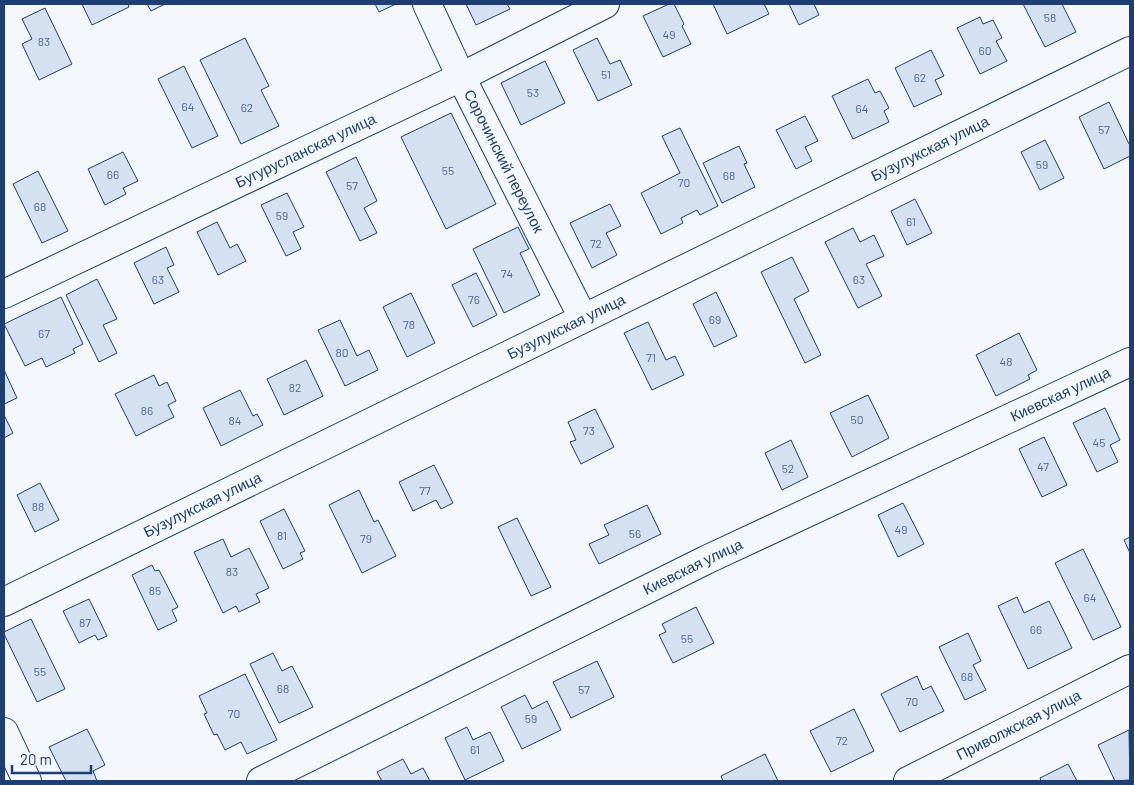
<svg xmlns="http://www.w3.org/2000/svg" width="1134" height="785" font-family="Barlow,sans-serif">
	<rect width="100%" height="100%" fill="#f4f7fb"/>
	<!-- building -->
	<path fill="#d5e0f0" stroke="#1d3f73" d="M82,4H128L129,7L92,25Z
		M147,4H165L151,11Z
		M375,4H396L379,12Z
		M466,4H507L510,9L476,25Z
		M669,4H674L684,24L682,26L691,44L663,57L643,16Z
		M713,4H764L769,14L727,34Z
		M789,4H814L819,15L799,25Z
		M1023,4H1062L1076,32L1045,47Z
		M45,8L72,64L39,80L22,44L32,39L22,19Z
		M980,17L983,24L993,20L1002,38L996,41L1007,61L980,74L957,28Z
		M245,38L269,86L261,90L279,126L241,144L200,60Z
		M597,38L610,64L620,60L632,85L598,101L573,50Z
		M931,50L944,76L935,80L942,94L914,107L895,68Z
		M545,61L565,103L521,125L501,83Z
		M184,66L218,136L192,148L158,79Z
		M868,79L875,93L880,91L889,108L884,111L889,122L853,139L832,96Z
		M1109,102L1129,144L1130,143V156L1104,169L1079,117Z
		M451,113L496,204L446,229L401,137Z
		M805,116L818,141L805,147L812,161L796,169L776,130Z
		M680,128L718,206L700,215L697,210L681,218L683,223L661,234L641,193L680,173L662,136Z
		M1045,140L1064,178L1040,190L1021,152Z
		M739,146L747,163L744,164L755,187L722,203L703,163Z
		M123,152L138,181L123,188L126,194L105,205L88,169Z
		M356,157L377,201L364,208L377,233L360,241L326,172Z
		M38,171L68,231L42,243L13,184Z
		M287,193L304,227L293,232L301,249L286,256L261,205Z
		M915,199L932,233L907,245L891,211Z
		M610,204L621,226L606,233L617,255L592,268L570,223Z
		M217,222L230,248L237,244L246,261L218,275L197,232Z
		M518,227L529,249L520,253L540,295L504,313L473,249Z
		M853,228L860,242L874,235L884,256L866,264L882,296L858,308L825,242Z
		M166,247L174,265L167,268L179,292L154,304L134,263Z
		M792,257L809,291L794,299L821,355L805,363L761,272Z
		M476,273L497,315L473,327L452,285Z
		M97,279L117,319L103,325L117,353L99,362L66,295Z
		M716,292L737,336L714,347L693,304Z
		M411,293L435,343L407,357L383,307Z
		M61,297L83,344L73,349L75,353L46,367L42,358L25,366L4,324Z
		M340,320L357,356L369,350L378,370L345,386L318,330Z
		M648,322L666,360L675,356L684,375L652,390L624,333Z
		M1019,333L1037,370L1028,375L1030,379L996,396L976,355Z
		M306,360L323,396L284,415L267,379Z
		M4,370L17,398L4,404Z
		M154,375L159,386L167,382L176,401L168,405L174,417L136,436L115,394Z
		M240,390L253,416L257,414L263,425L221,446L203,408Z
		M868,395L889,438L852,457L830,413Z
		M1105,408L1120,440L1110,445L1118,462L1097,472L1073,423Z
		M595,409L614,447L581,464L570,442L576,440L568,422Z
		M4,415L13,433L4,438Z
		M1044,437L1067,485L1042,497L1019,449Z
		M791,440L808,477L782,490L765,453Z
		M434,465L453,503L441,509L436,500L413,511L399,482Z
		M40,483L59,520L35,532L17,495Z
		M359,490L374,522L378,520L396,556L362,573L329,505Z
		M903,503L924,544L898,557L878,515Z
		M647,505L661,534L599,564L589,544L609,535L604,525Z
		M284,509L305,551L300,553L303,559L283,569L260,521Z
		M517,518L551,587L531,596L498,527Z
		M1130,537V553L1124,540Z
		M223,539L231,557L249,548L269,588L256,594L260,602L239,612L236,606L223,613L194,552Z
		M1083,549L1121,627L1093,640L1055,563Z
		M152,565L155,571L159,570L178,607L172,610L177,621L158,630L132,575Z
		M1017,597L1024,613L1049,601L1072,648L1028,669L998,606Z
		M89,599L107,636L98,640L95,635L79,643L63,611Z
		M696,607L714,643L673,663L659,635L666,632L662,624Z
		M31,619L65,689L37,702L4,634V632Z
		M968,633L981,661L973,665L986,690L965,700L939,647Z
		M273,653L282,671L292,666L313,707L279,723L250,664Z
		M597,661L614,697L571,718L553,682Z
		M245,674L277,740L247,754L241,742L225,750L217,734L214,735L204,714L207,713L199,696Z
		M917,676L923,690L931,686L944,711L900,732L881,694Z
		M525,695L532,709L547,701L561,730L522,749L501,707Z
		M854,709L874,751L831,772L810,731Z
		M467,727L473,740L490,732L504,761L465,780L445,738Z
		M87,729L105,765L93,771L97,781H66L49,747Z
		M1129,730L1130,780L1115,781L1098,745Z
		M765,754L778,781H723L721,776Z
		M403,759L411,774L423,768L430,781H382L377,772Z
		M1068,764L1077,781H1041L1040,778Z"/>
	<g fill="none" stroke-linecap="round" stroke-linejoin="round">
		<!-- minor casing -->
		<g stroke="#1d3f73" stroke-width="30">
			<g id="minor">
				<path id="s1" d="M427,4L461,77L583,318"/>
				<path id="s2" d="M4,294L461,77L605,4"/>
				<path id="s3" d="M4,602L1130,51"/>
				<path d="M4,732L27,781"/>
				<path id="s4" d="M261,781L706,560L1130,362"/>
				<path id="s5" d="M908,781L1130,669"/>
			</g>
		</g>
		<!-- minor -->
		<use href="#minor" stroke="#f4f7fb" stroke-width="28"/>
	</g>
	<g text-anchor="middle" stroke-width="4" stroke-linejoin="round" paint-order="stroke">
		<!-- number labels -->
		<g font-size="12" fill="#4b6792">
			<text x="1050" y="22">58</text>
			<text x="669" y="39">49</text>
			<text x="44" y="46">83</text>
			<text x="985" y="55">60</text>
			<text x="606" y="79">51</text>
			<text x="920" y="82">62</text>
			<text x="533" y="97">53</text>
			<text x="188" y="111">64</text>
			<text x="247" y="112">62</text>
			<text x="862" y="113">64</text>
			<text x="1104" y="134">57</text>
			<text x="1042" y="169">59</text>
			<text x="448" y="175">55</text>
			<text x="113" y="179">66</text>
			<text x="729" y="180">68</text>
			<text x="684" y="187">70</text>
			<text x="352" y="190">57</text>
			<text x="40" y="211">68</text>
			<text x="282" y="220">59</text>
			<text x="911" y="226">61</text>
			<text x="596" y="248">72</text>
			<text x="507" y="278">74</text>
			<text x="158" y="284">63</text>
			<text x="859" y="284">63</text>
			<text x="474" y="304">76</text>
			<text x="715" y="324">69</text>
			<text x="409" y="329">78</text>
			<text x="44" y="338">67</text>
			<text x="342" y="357">80</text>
			<text x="651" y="362">71</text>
			<text x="1006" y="366">48</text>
			<text x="295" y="392">82</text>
			<text x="147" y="415">86</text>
			<text x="857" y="424">50</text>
			<text x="235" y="425">84</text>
			<text x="589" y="435">73</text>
			<text x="1099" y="447">45</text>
			<text x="1043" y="471">47</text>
			<text x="788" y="473">52</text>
			<text x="425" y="495">77</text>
			<text x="38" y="511">88</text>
			<text x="901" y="534">49</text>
			<text x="635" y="538">56</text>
			<text x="282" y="540">81</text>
			<text x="366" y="543">79</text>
			<text x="232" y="576">83</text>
			<text x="155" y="595">85</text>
			<text x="1090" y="602">64</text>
			<text x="85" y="627">87</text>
			<text x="1036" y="634">66</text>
			<text x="687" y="643">55</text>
			<text x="40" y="676">55</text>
			<text x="967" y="681">68</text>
			<text x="283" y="693">68</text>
			<text x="584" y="694">57</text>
			<text x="912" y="706">70</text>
			<text x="234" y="718">70</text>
			<text x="531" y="723">59</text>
			<text x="842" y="745">72</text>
			<text x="475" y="754">61</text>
		</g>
		<!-- street labels -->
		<g font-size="15" fill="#1d3f73" stroke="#f4f7fb">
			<text dy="5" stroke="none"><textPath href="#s3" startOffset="1031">Бузулукская улица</textPath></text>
			<text dy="5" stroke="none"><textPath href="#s2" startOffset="334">Бугурусланская улица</textPath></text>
			<text dy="5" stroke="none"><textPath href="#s1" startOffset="175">Сорочинский переулок</textPath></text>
			<text dy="5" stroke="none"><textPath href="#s3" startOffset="626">Бузулукская улица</textPath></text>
			<text dy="5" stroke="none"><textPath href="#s4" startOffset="888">Киевская улица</textPath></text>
			<text dy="5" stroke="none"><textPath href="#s3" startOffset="221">Бузулукская улица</textPath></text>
			<text dy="5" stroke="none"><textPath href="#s4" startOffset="482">Киевская улица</textPath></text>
			<text dy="5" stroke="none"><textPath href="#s5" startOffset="124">Приволжская улица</textPath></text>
		</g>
	</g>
	<!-- border -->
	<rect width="1134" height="785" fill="none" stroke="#1d3f73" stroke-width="10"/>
	<!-- scale -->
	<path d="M12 765v8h79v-8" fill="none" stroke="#1d3f73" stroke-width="2.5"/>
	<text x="20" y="765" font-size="15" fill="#1d3f73" stroke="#f4f7fb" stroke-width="4" paint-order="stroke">20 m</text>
</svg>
